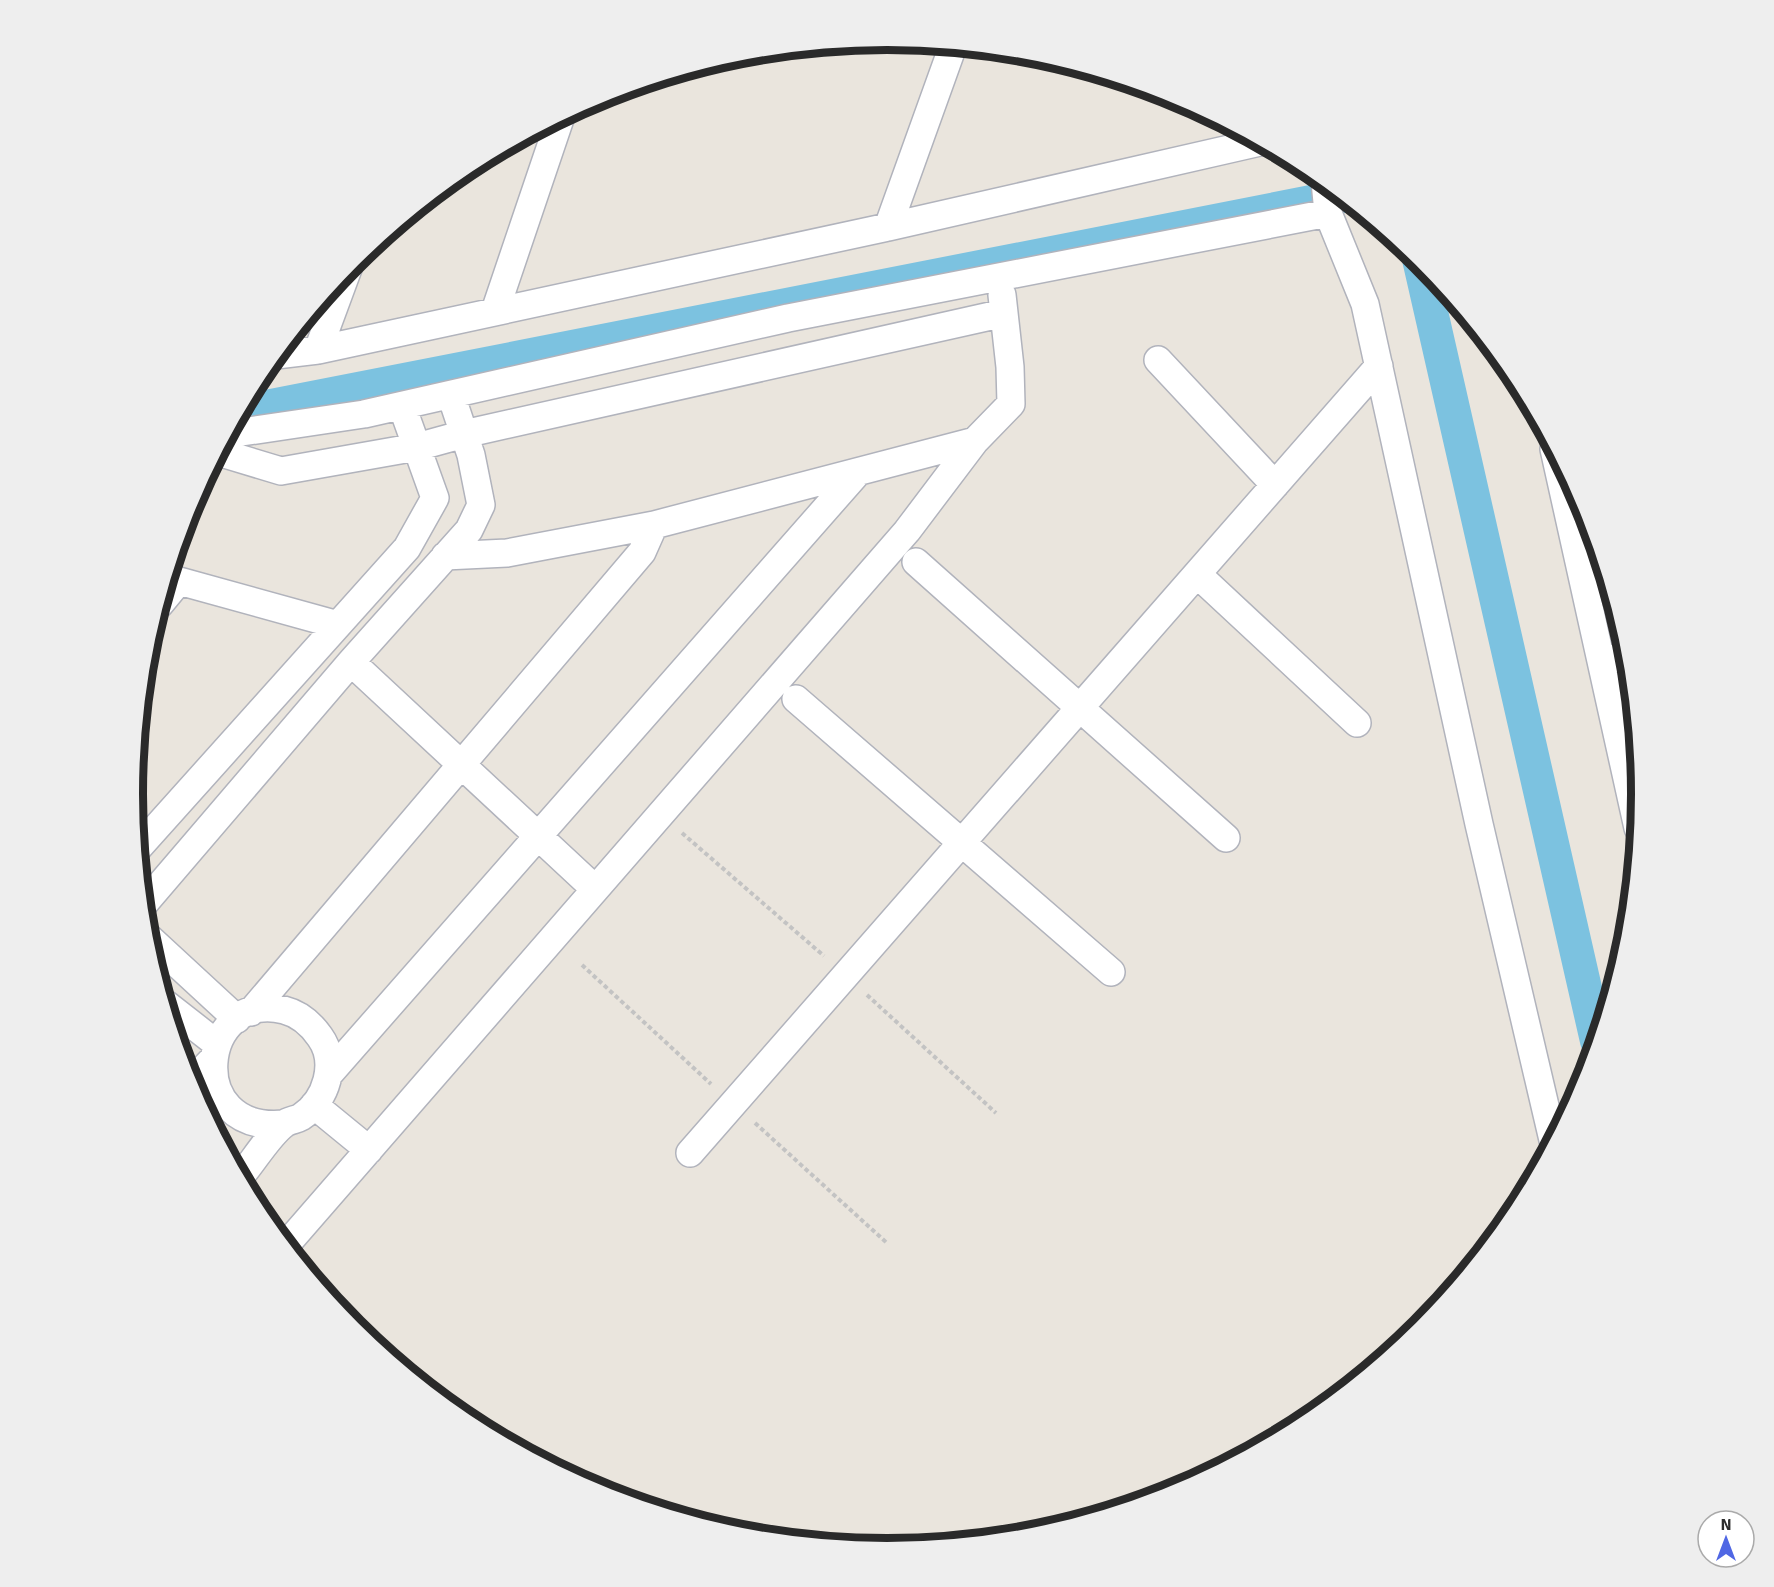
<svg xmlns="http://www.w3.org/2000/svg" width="1774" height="1587" font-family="Signika,sans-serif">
	<rect width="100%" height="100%" fill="#eae5dd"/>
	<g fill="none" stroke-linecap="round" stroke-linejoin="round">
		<!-- canal -->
		<path stroke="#7cc2e0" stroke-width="34" d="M1419,259L1597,1041
			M241,410L246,411L1342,196"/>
		<!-- minor casing -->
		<g stroke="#b1b3bc" stroke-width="30">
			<path id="minor" d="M1325,181L1328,213L1365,304L1479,824L1553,1140
				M888,227L953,46
				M495,311L561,116
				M318,350L349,266
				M276,355L318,350L888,227L1260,142
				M1158,360L1275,485
				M230,429L242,432L364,414L788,318L1328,213
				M975,441L1011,404L1010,367L1002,295
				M1554,449L1638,828
				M218,452L281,471L417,447L464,434L1004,313
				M916,562L1226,838
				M1197,574L1357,723
				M179,581L338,625
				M160,604L179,581L168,577
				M351,662L595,889
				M1602,665L1628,652
				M796,699L1111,972
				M138,848L407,548L435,498L402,406
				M143,905L351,662L469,530L481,505L471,455L451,395
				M146,935L237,1019
				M166,1004L217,1044
				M251,1012L642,552L654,525L507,553L445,556
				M329,1074L858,472
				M190,1083L212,1060
				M314,1105L369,1150
				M690,1153L1379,366
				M240,1177C253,1162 269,1135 284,1124C289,1120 296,1120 301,1117C327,1100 338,1062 320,1037C311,1024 300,1014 284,1010C199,989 182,1134 284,1124
				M286,1245L907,531L975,441L654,525"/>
		</g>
		<!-- path -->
		<path stroke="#c3c3c3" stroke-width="4" stroke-dasharray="4.5 3" stroke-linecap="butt" d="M682,833L824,956
			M582,965L711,1084
			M867,995L996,1113
			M755,1123L888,1244"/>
		<!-- minor -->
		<use href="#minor" stroke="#fff" stroke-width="27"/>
	</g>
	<!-- crop -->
	<path d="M0 0H1774V1587H0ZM143 794a744 744 0 1 1 1488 0a744 744 0 1 1-1488 0Z" fill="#eee" fill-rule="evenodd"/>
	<path fill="none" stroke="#2a2a2a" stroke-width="8" d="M143 794a744 744 0 1 1 1488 0a744 744 0 1 1-1488 0Z"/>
	<!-- north arrow -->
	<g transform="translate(1726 1539)"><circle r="28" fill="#ffffff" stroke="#aaaaaa" stroke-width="1.5"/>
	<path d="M0-4.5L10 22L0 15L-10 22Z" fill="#5067e4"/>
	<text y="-9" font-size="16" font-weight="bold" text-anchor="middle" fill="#2a2a2a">N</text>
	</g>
</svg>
